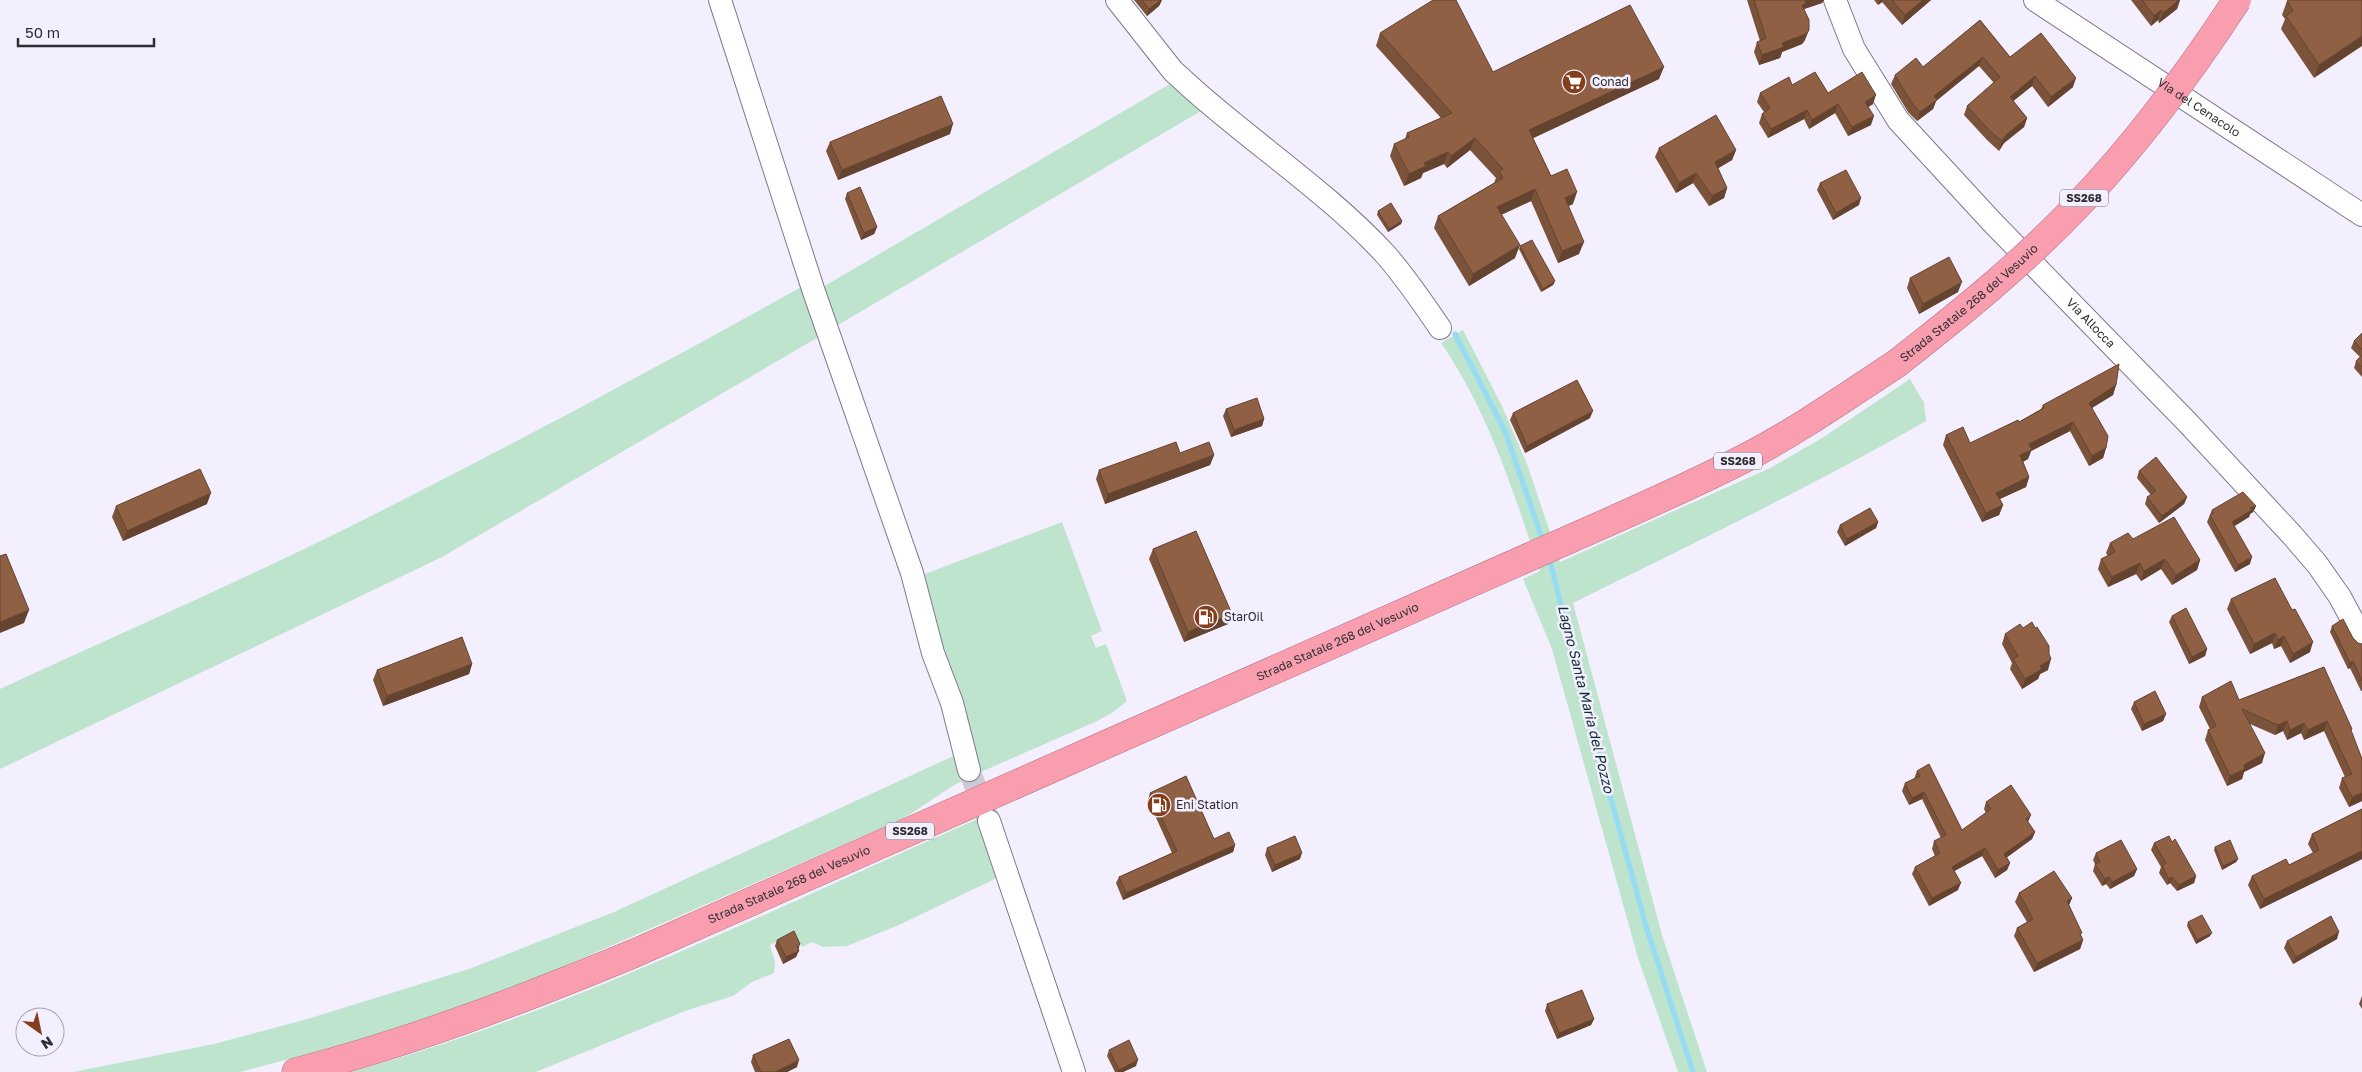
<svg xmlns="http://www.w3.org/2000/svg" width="2362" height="1072" font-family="'Golos Text',sans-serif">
	<rect width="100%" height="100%" fill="#f4effe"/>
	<!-- green -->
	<path fill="#bfe4ce" d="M1170,84L1201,111L833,328L821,288Z
		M805,285L822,335L442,557L0,769V689C117,635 234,584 349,527C503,450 655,368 805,285Z
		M1463,330L1502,406L1527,464L1560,562L1770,468L1822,438L1910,379L1924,403L1926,421C1811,487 1692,544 1573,603L1662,935L1707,1072H1678L1638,958L1552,649L1523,579L1540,571C1513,491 1489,413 1441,343Z
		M1062,522L1102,631L1091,636L1096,648L1106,644L1127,701L1112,713L1095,722L974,775L917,577Z
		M960,753L968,778C944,789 925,806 902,819L498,995L383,1034L240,1072H73L214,1044L304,1020L469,969L614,912Z
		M982,817L1001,876L899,925L847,946L823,947L812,942L802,947L793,934L770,945L775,961L774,973L752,982L733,996L685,1011L536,1072H351C567,1012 778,907 982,817Z"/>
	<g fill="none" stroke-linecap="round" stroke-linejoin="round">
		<!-- stream -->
		<path stroke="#98dcf1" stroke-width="5.5" d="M1455,334L1505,431L1544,544
			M1549,557L1594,737L1646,926L1693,1072"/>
		<!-- minor-tunnel -->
		<path stroke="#cdc8d6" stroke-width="22" stroke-dasharray="22 11" stroke-linecap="butt" d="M969,770L987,816"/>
		<!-- minor casing -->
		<g stroke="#7f798a" stroke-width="24">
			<g id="minor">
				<path d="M720,0L813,289L912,573L933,653L952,703L969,770"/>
				<path d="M1117,0L1173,71L1195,91C1256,145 1331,195 1386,255C1406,278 1423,303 1440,328"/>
				<path id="s1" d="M1835,0L1854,49L1898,120L1993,223L2188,423L2292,535L2317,564L2340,597L2362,638"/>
				<path id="s2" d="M2035,0L2362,215"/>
				<path d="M989,821L1074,1072"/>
			</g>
		</g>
		<!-- highway casing -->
		<g stroke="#b27683" stroke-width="29">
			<g id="highway">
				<path id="s3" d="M296,1072C412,1042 524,999 635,953L1570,539C1629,513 1689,487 1747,457C1799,430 1847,396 1896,364"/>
			</g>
		</g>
		<!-- minor -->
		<use href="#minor" stroke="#fff" stroke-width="22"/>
		<!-- highway -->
		<use href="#highway" stroke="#f89eae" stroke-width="28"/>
		<!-- highway-bridge casing -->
		<g stroke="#b27683" stroke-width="29" stroke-linecap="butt">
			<g id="highway-bridge">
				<path id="s4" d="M1896,364C1960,314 2023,263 2079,204C2139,141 2190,72 2237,0"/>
			</g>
		</g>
		<!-- highway-bridge -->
		<use href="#highway-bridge" stroke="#f89eae" stroke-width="28"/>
	</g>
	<!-- wall -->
	<path fill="#7b533a" d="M1134,0H1162L1159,6L1147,16Z
		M1747,0H1824L1822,3L1804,9L1805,40L1802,44L1782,52L1780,58L1759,65L1754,52L1757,42L1760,41Z
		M1874,0H1931L1902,25L1882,2L1878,5Z
		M2131,0H2180L2177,9L2159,23L2158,20L2151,26Z
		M2362,0L2314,78L2281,29L2285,19L2282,15L2287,1Z
		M1980,20L2010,57L2073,87L2048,107L2032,86L2013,101L2027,118L2024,127L2004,143L1999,151L1987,140L1964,115L1967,106L1994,83L1979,66L1936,101L1933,109L1917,121L1908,112L1891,84L1895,75L1923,67Z
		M1380,33L1493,72L1659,79L1533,138L1551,176L1573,204L1568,206L1579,254L1558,263L1531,201L1501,215L1515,258L1469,286L1434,228L1438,216L1494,183L1496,178L1470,150L1447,168L1444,164L1423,173L1421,178L1404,186L1390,156L1394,144L1405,139L1407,133L1441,118L1376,46Z
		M1792,85L1873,104L1868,107L1871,125L1848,136L1835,113L1809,129L1804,119L1768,138L1759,123L1762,114L1764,112L1757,102L1760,93Z
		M950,134L838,180L826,151L830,142Z
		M1659,148L1736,150L1732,160L1718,168L1727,188L1724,198L1709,206L1693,183L1676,193L1655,157Z
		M1820,183L1859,205L1833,220L1817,190Z
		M847,193L877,227L874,234L861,240L845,199Z
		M1378,211L1402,221L1401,224L1388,232L1377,215Z
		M1520,246L1555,281L1553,285L1541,292L1519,249Z
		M1910,278L1958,292L1919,314L1907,288Z
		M2362,333V377L2354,368L2356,361L2360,357L2351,348L2354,341Z
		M2116,385L2113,395L2092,408L2106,448L2103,458L2089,466L2070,431L2031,451L2028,459L2023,462L2029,477L2026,487L2000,499L2003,505L1999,515L1982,522L1943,445L1946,435L1970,443L2019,422L2041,409L2043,405Z
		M1226,409L1264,419L1262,426L1231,437L1223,416Z
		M1513,413L1590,418L1525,453L1510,420Z
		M1180,453L1214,455L1210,465L1105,504L1096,479L1099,470Z
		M2139,471L2187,497L2184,504L2159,523L2145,504L2147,497L2151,495L2137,478Z
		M207,504L123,541L112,517L116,506Z
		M2256,506L2253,512L2250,514L2249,517L2234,526L2250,564L2235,572L2207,522L2212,510Z
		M1878,522L1876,528L1845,546L1837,532L1840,525Z
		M2133,539L2200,560L2197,570L2172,585L2161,569L2141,581L2136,574L2108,587L2098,569L2101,559L2108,556L2106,553L2110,543Z
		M1153,549L1228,624L1184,642L1149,559Z
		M2231,599L2310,652L2290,663L2281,646L2274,649L2272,643L2250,654L2227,609Z
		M2172,616L2207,649L2205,656L2189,664L2169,622Z
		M2332,626L2353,638L2358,643L2362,644V691H2361L2350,668L2348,669L2330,632Z
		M2005,634L2048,670L2040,674L2038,679L2022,689L2010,669L2012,663L2002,644Z
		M472,664L469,674L383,706L373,680L377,670Z
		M2324,667L2362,759V801L2349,807L2339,788L2342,778L2345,777L2324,731L2304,740L2301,733L2287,740L2283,731L2275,735L2250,724L2262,763L2244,772L2242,779L2227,786L2205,740L2208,730L2210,729L2199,707L2202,697L2239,700Z
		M2134,702L2166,714L2163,721L2142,731L2131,709Z
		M1917,771L1962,830L1986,813L1984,809L1986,802L2028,823L2035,832L2032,839L2007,857L2010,863L2007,870L1995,878L1982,856L1954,871L1958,890L1929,906L1912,874L1915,867L1935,856L1932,849L1934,841L1941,838L1922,799L1909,805L1902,791L1905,783L1914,779Z
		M1150,793L1214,839L1235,845L1233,852L1123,900L1116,883L1119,877L1172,853L1148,800Z
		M2362,809V859L2260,909L2248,885L2252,876L2289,865L2313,853L2308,844L2312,834Z
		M2154,843L2196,876L2194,883L2177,891L2170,883L2167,885L2159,873L2161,867L2151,850Z
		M2215,847L2238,859L2236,862L2222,870L2214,850Z
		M1267,848L1300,859L1272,872L1265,855Z
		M2096,853L2137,869L2134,876L2110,889L2106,884L2102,886L2093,871L2095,864L2093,860Z
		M2019,893L2072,898L2069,905L2083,940L2080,949L2034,972L2014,936L2017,928L2027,922L2015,902Z
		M2188,922L2210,936L2196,944L2187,926Z
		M2337,939L2293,964L2284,948L2287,941Z
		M777,940L798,949L799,951L796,957L783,964L775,946Z
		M2362,996V1009L2359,1004Z
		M1547,1004L1594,1019L1591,1025L1557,1039L1545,1011Z
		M1109,1050L1136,1066L1123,1072H1115L1107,1056Z
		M753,1055L797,1067L787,1072H755L751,1062Z"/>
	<!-- shaded-wall -->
	<path fill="#64432f" d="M1162,0L1159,6L1147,16L1149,9Z
		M1805,0H1824L1822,3L1804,9L1802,5Z
		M1880,0H1883L1882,2L1878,5Z
		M1923,0H1931L1902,25L1905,15Z
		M2179,0H2180L2177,9L2159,23L2163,13Z
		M2161,10L2158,20L2151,26L2154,16Z
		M1809,30L1805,40L1802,44L1782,52L1780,58L1759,65L1762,55L1782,43Z
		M2362,36V46L2314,78L2319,65Z
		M1983,57L1979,66L1936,101L1933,109L1917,121L1920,112L1934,96Z
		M1664,67L1659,79L1525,142L1529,130Z
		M2035,76L2032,86L2006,107L2010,97Z
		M2076,78L2073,87L2048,107L2051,97Z
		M1876,95L1873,104L1862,111L1865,102Z
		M1838,104L1835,113L1809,129L1812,120Z
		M1807,110L1804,119L1768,138L1771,129Z
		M1874,116L1871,125L1848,136L1852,127Z
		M2027,118L2024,127L2004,143L1999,151L2002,141L2007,134Z
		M953,124L950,134L838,180L842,170Z
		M1475,138L1470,150L1447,168L1451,156Z
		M1736,150L1732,160L1712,172L1715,162Z
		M1448,152L1444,164L1423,173L1421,178L1404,186L1409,174L1424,163Z
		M1696,173L1693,183L1676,193L1679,183Z
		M1727,188L1724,198L1709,206L1712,196Z
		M1535,189L1531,201L1492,219L1497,207Z
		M1577,192L1573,204L1560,210L1565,198Z
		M1861,198L1859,205L1833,220L1836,213Z
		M1402,221L1401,224L1388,232L1389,229Z
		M877,227L874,234L861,240L864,233Z
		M1584,242L1579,254L1558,263L1562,251Z
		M1520,245L1515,258L1469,286L1473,274Z
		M1555,281L1553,285L1541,292L1543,289Z
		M1962,282L1958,292L1919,314L1923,304Z
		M2116,385L2113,395L2085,412L2089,403Z
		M1593,411L1590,418L1525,453L1527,446Z
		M1264,419L1262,426L1231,437L1234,430Z
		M2073,422L2070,431L2031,451L2028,459L2016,465L2020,455L2029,444Z
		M2106,448L2103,458L2089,466L2092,456Z
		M1214,455L1210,465L1105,504L1108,494Z
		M2029,477L2026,487L1993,502L1996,493Z
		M211,493L207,504L123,541L127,531Z
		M2187,497L2184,504L2159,523L2162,516Z
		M2003,505L1999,515L1982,522L1986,513Z
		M2256,506L2253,512L2250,514L2249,517L2230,529L2232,522L2250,508Z
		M1878,522L1876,528L1845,546L1847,539Z
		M2252,557L2250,564L2235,572L2238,565Z
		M2165,559L2161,569L2141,581L2144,571Z
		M2200,560L2197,570L2172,585L2176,575Z
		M2140,563L2136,574L2108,587L2112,577Z
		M29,610L24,623L0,633V622Z
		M1232,614L1228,624L1184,642L1188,632Z
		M2275,633L2272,643L2250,654L2254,644Z
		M2284,636L2281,646L2274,649L2278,640Z
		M2313,642L2310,652L2290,663L2293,654Z
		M2207,649L2205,656L2189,664L2192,657Z
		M2051,659L2048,670L2040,674L2038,679L2022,689L2025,679L2040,666Z
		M2353,661L2350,668L2348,669L2350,663Z
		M472,664L469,674L383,706L387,696Z
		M2166,714L2163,721L2142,731L2144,724Z
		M2287,721L2283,731L2275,735L2278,725Z
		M2327,721L2324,731L2304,740L2308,730Z
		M2304,723L2301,733L2287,740L2290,730Z
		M2265,753L2262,763L2244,772L2242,779L2227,786L2230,776L2244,765Z
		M1924,792L1922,799L1909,805L1912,798Z
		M2362,793V801L2349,807L2352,797Z
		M2031,815L2028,822L2026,819Z
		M2035,832L2032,839L2002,861L2004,854Z
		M1235,845L1233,852L1123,900L1126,893Z
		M1985,848L1982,856L1949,874L1952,867Z
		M2362,851V859L2260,909L2264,899Z
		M1302,853L1300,859L1272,872L1275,865Z
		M2238,859L2236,862L2222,870L2223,866Z
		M2010,863L2007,870L1995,878L1998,870Z
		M2137,869L2134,876L2110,889L2112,882Z
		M2196,876L2194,883L2177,891L2179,885Z
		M2109,877L2106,884L2102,886L2105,879Z
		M2172,877L2170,883L2167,885L2169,879Z
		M1961,883L1958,890L1929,906L1932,898Z
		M2072,898L2068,907L2067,901Z
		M2339,932L2337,939L2293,964L2296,957Z
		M2212,933L2210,936L2196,944L2197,940Z
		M2083,940L2080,949L2034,972L2037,963Z
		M800,944L796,957L783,964L786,957Z
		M1594,1019L1591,1025L1557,1039L1559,1033Z
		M799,1060L797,1067L787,1072H775Z
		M1138,1060L1136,1066L1123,1072H1118L1119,1070Z"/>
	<!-- building -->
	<path fill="#8f6043" stroke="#64432f" d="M1142,0H1161L1149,9Z
		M1433,0H1456L1493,72L1630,5L1664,67L1529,130L1551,176L1567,169L1577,192L1565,198L1584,242L1562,251L1535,189L1497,207L1520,245L1473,274L1438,216L1503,178L1499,171L1503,169L1475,138L1451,156L1448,152L1424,163L1426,166L1409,174L1394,144L1409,137L1407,133L1452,113L1380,33Z
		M1754,0H1805L1806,4L1802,5L1809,20V30L1806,34L1782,43L1784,47L1762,55L1757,42L1766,38Z
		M1892,0H1923L1905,15Z
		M2142,0H2179L2163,13L2161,10L2154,16Z
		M2289,0H2362V36L2319,65L2286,16L2293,11L2287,1Z
		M1980,20L2010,57L2041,33L2076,78L2051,97L2035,76L2010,97L2027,118L2007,134L2002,141L1990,131L1967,106L2000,77L1983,57L1934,96L1937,100L1920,112L1912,103L1895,75L1916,58L1923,67Z
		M1815,72L1828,93L1862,72L1876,95L1865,102L1874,116L1852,127L1838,104L1812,120L1807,110L1771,129L1762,114L1770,108L1760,93L1789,77L1792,85Z
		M941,96L953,124L842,170L830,142Z
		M1716,115L1736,150L1715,162L1727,188L1712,196L1696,173L1679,183L1659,148Z
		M1846,170L1861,198L1836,213L1820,183Z
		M860,187L877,227L864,233L847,193Z
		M1391,203L1402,221L1389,229L1378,211Z
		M1532,240L1555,281L1543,289L1520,246Z
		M1949,257L1962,282L1923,304L1910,278Z
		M2362,333V350L2354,341Z
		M2362,355V367L2356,361Z
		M2119,364L2116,385L2089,403L2108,436L2106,448L2092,456L2073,422L2029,444L2032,450L2020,455L2029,477L1996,493L2003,505L1986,513L1946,435L1963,427L1970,443L2018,420L2019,422L2044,408L2043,405Z
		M1577,380L1593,411L1527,446L1513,413Z
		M1257,398L1264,419L1234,430L1226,409Z
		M1176,442L1180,453L1209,442L1214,455L1108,494L1099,470Z
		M2156,457L2187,497L2162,516L2147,497L2156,491L2139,471Z
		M200,469L211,493L127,531L116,506Z
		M2243,492L2256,506L2250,508L2252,510L2232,522L2252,557L2238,565L2210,515L2213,513L2212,510Z
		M1870,508L1878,522L1847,539L1840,525Z
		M2174,517L2200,560L2176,575L2165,559L2144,571L2140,563L2112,577L2101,559L2115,552L2110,543L2128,533L2133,539Z
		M1196,531L1232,614L1188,632L1153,549Z
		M6,554L29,610L0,622V556Z
		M2275,578L2292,610L2295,609L2313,642L2293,654L2284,636L2278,640L2275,633L2254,644L2231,599Z
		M2186,608L2207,649L2192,657L2172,616Z
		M2343,619L2353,638L2358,643L2362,644V681L2353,661L2350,663L2332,626Z
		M2032,622L2035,628L2037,627L2049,646V654L2051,659L2040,666L2042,669L2025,679L2013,659L2018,656L2005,634L2020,624L2023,628Z
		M462,637L472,664L387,696L377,670Z
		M2324,667L2352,729L2351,730L2362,759V793L2352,797L2342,778L2352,774L2327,721L2308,730L2304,723L2290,730L2287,721L2278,725L2242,709L2265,753L2244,765L2245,769L2230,776L2208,730L2216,726L2202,697L2231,681L2239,700Z
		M2155,691L2166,714L2144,724L2134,702Z
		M1929,764L1962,830L1991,809L1986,802L2011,785L2031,815L2026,819L2035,832L2004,854L2010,863L1998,870L1985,848L1952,867L1961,883L1932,898L1915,867L1940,853L1934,841L1946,835L1924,792L1912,798L1905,783L1920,776L1917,771Z
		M1186,776L1214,839L1229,832L1235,845L1126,893L1119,877L1177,851L1150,793Z
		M2362,809V851L2264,899L2252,876L2286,859L2289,865L2319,850L2312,834Z
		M1295,836L1302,853L1275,865L1267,848Z
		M2169,836L2172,842L2175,839L2196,876L2179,885L2172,877L2169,879L2162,866L2166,863L2154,843Z
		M2121,840L2137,869L2112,882L2109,877L2105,879L2095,864L2100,862L2096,853Z
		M2230,840L2238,859L2223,866L2215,847Z
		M2054,871L2072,898L2067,901L2082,933L2080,934L2083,940L2037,963L2017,928L2033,919L2019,893Z
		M2202,915L2212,933L2197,940L2188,922Z
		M2331,916L2339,932L2296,957L2287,941Z
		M794,931L800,944L797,946L799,951L786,957L777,940Z
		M1582,990L1594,1019L1559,1033L1547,1004Z
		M789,1039L799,1060L775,1072H761L753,1055Z
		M1129,1040L1138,1060L1119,1070L1109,1050Z"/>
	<!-- icons -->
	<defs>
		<g id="supermarket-disc" transform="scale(1.25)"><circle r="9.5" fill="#853e1c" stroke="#f4effe"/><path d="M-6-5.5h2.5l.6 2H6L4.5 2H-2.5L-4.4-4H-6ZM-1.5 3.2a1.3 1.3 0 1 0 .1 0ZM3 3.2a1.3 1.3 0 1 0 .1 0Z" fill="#fff"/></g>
		<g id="fuel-disc" transform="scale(1.25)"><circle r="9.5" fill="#853e1c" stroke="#f4effe"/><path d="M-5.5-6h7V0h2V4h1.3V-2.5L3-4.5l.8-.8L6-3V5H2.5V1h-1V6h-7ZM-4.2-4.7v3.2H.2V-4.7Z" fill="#fff"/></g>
	</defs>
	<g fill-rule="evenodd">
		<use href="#supermarket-disc" x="1574" y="82"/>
		<use href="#fuel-disc" x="1206" y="617"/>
		<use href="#fuel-disc" x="1159" y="805"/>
	</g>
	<g text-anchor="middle" stroke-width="5" stroke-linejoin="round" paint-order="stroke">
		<!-- shield labels -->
		<g fill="#f4effe" stroke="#6a6771" stroke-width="1">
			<rect x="2060" y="189.5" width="48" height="17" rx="4"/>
			<rect x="1714" y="452.5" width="48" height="17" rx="4"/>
			<rect x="886" y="822.5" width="48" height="17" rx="4"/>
		</g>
		<g font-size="11" font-weight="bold" fill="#2f2d34">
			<text x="2084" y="202">SS268</text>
			<text x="1738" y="465">SS268</text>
			<text x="910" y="835">SS268</text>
		</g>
		<!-- poi labels -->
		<g font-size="12" fill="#2f2d34" stroke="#f4effe" text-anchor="start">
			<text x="1592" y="86">Conad</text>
			<text x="1224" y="621">StarOil</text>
			<text x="1176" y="809">Eni Station</text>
		</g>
		<!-- street labels -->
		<g font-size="12" fill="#2f2d34" stroke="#f4effe">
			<text dy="4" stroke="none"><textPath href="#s2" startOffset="196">Via del Cenacolo</textPath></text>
			<text dy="4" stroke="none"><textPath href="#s4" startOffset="95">Strada Statale 268 del Vesuvio</textPath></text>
			<text dy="4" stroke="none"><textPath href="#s1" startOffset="416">Via Allocca</textPath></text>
			<text dy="4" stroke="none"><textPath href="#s3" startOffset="1128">Strada Statale 268 del Vesuvio</textPath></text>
			<text dy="4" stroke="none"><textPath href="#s3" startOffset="528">Strada Statale 268 del Vesuvio</textPath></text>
		</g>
		<!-- water labels -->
		<g font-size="14" font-style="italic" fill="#0c2e37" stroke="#f4effe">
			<text transform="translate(1586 699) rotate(76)" y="5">Lagno Santa Maria del Pozzo</text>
		</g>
	</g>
	<!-- north arrow -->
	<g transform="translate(40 1032) rotate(147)"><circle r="24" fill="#f4effe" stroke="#a5a1ad"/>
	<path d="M0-4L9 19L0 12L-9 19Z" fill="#853e1c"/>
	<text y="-8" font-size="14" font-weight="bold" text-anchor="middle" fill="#2f2d34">N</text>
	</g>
	<!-- scale -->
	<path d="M18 38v8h136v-8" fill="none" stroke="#2f2d34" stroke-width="2.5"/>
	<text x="25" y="38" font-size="15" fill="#2f2d34" stroke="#f4effe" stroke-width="4" paint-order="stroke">50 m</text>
</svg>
